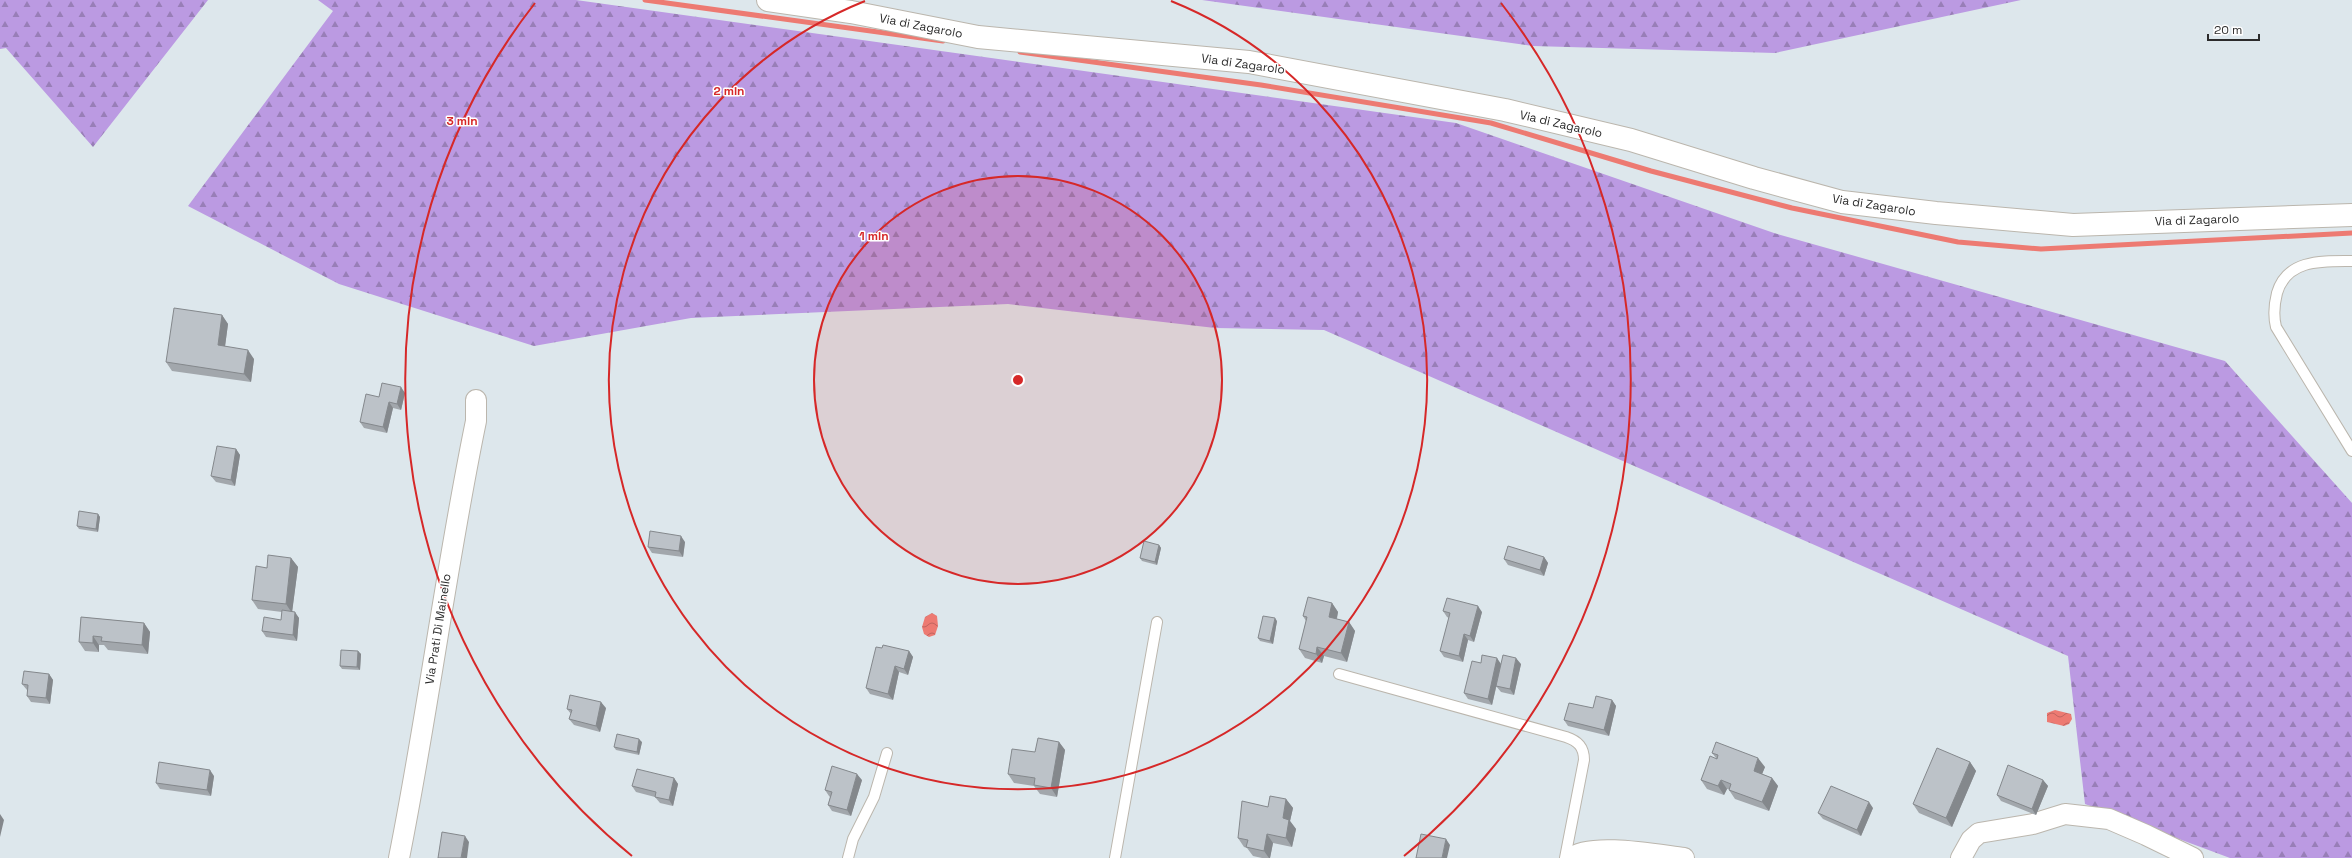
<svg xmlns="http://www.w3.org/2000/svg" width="2352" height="858" font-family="'Space Grotesk',sans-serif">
	<defs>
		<pattern id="forest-firs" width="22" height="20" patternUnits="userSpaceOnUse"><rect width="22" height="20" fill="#bb9ae2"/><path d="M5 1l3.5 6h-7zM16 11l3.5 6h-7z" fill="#987eb7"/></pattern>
		<pattern id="water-waves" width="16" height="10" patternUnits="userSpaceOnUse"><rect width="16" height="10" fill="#ed7a72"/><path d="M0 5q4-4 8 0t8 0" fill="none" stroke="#c0645e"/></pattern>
	</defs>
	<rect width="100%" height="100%" fill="#dde7ec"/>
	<!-- forest -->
	<path fill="url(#forest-firs)" d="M0,0H208L93,147L6,48L0,49Z
		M318,0H576L1456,123L1774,233L2225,361L2352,503V858H2230L2085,804L2068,656L1324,330L1215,328L1008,304L691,318L534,346L339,284L188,206L333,11Z
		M1202,0H2021L1775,53L1533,46Z"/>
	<!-- water -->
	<path fill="url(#water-waves)" d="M932,613L937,616L938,626L935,635L929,637L924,634L922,627L925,617Z
		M2055,710L2071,714L2072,719L2069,724L2064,726L2047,722V713Z"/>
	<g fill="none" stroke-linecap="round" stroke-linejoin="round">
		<!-- stream -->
		<path stroke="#ed7a72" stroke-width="5" d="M645,0L943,41
			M1020,52L1261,85L1491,123L1651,171L1792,208L1958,242L2041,249L2352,233"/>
		<!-- service casing -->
		<g stroke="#bbb6ad" stroke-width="12">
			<path id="service" d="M2352,261C2322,261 2287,259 2277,293C2274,305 2273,315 2276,327L2352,451
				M1339,674L1566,737C1578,741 1584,747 1584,760L1565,858
				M848,858L853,839L874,797L887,753
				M1115,858L1157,622"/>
		</g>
		<!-- minor casing -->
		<g stroke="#bbb6ad" stroke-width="22">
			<path id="minor" d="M399,858C428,713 446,566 476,421V400
				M1571,858C1590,842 1658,855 1684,858
				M1961,858L1971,840L1979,833L2033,824L2065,814L2109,819L2146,835L2193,858"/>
		</g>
		<!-- secondary casing -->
		<g stroke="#bbb6ad" stroke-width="24">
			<path id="secondary" d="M768,0L851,12L978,37L1249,62L1505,110L1631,140L1754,178L1842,202L1936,213L2073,225L2352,215"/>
		</g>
		<!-- service -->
		<use href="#service" stroke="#fff" stroke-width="10"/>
		<!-- minor -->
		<use href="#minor" stroke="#fff" stroke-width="20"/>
		<!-- secondary -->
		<use href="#secondary" stroke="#fff" stroke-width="22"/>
	</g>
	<!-- wall -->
	<path fill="#a2a7ac" d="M222,315L228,324L225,346L254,359L251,382L172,371L166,362Z
		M405,393L401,410L393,408L387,433L364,428L360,422L379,397Z
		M236,449L240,455L235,486L216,482L211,476Z
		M98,514L100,517L98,532L79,529L77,526Z
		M685,542L683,557L652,553L648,547Z
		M1159,545L1161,548L1157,565L1142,561L1140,558Z
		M1544,557L1548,563L1544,576L1508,565L1504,559Z
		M291,558L298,567L292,611L299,618L297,641L266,637L262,631L281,620L282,612L258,609L252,600L267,568Z
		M1332,603L1338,612L1337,619L1349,622L1355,631L1347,662L1324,656L1322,663L1305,658L1299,649L1306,621L1303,616Z
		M1443,611L1482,612L1474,642L1468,640L1463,662L1444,657L1440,651L1449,618L1447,617Z
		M81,617L144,623L150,632L148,654L108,650L104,645H99V652L85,651L79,642Z
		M1277,621L1273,644L1260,641L1258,638Z
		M882,648L909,651L913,657L908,675L899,672L893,700L870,694L866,688Z
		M358,651L361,654L360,670L342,669L340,666Z
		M1481,663L1501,664H1521L1514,695L1501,692L1496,686L1497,684L1492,705L1468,699L1464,693Z
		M49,674L53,680L50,704L31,702L27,696L28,690H27L22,684Z
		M1612,700L1616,706L1609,736L1568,726L1564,720Z
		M606,708L600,732L574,725L569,719L571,714L567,709Z
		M642,742L639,755L616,750L614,747Z
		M1059,742L1065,750L1057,797L1040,794L1034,786L1014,783L1008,774L1035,752Z
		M1712,753L1765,767L1762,774L1772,778L1778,786L1769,811L1735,799L1729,790V789H1727L1724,795L1707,789L1701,780L1716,758Z
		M1970,762L1976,771L1952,827L1919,813L1913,804Z
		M214,776L211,796L160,789L156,783Z
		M674,778L678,784L673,806L660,803L655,797L636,792L632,786Z
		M862,780L851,816L832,811L828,805L830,797L829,796L825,790Z
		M2043,780L2048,786L2036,815L2001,801L1997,795Z
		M1286,799L1293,808L1290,821L1296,829L1292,847L1273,843L1270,858H1262L1253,856L1247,848L1244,847L1238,838L1268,807Z
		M1873,808L1861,836L1823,819L1818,813Z"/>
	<!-- shaded-wall -->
	<path fill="#84888c" d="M222,315L228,324L224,354L218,345Z
		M248,350L254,359L251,382L244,374Z
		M401,387L405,393L401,410L397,404Z
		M389,402L393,408L387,433L383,427Z
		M236,449L240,455L235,486L231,480Z
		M98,514L100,517L98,532L96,529Z
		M681,536L685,542L683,557L679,551Z
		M1159,545L1161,548L1157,565L1155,562Z
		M1544,557L1548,563L1544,576L1540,570Z
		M291,558L298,567L292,613L286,604Z
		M1332,603L1338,612L1335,626L1329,617Z
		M1478,606L1482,612L1474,642L1470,636Z
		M295,612L299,618L297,641L293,635Z
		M1275,618L1277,621L1273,644L1270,641Z
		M1349,622L1355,631L1347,662L1341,653Z
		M144,623L150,632L148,654L142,645Z
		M1464,634L1468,640L1463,662L1459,656Z
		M93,636L99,645V652L93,643Z
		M1317,647L1324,656L1322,663L1316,654Z
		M358,651L361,654L360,670L357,667Z
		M909,651L913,657L908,675L904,669Z
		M1497,658L1501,664L1492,705L1488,699Z
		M1516,658L1521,664L1514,695L1510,689Z
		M895,666L899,672L893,700L888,694Z
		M49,674L53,680L50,704L46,698Z
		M1612,700L1616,706L1609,736L1604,730Z
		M601,702L606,708L600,732L596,726Z
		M639,739L642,742L639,755L637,752Z
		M1059,742L1065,750L1057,797L1051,788Z
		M1758,758L1765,767L1760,779L1754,771Z
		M1970,762L1976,771L1952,827L1946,818Z
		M210,770L214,776L211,796L207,790Z
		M857,774L862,780L851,816L847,810Z
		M674,778L678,784L673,806L669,800Z
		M1772,778L1778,786L1769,811L1762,802Z
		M1721,780L1727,789L1724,795L1718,786Z
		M2043,780L2048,786L2036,815L2032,809Z
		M1286,799L1293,808L1290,821L1296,829L1292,847L1286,838L1283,818Z
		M1869,802L1873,808L1861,836L1857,830Z
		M0,814L4,820L0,837Z
		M1267,834L1273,843L1270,858H1269L1264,851Z
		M465,836L469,842L467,858H461Z
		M1446,839L1450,845L1447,858H1442Z"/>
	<!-- building -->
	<path fill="#bcc2c8" stroke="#84888c" d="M174,308L222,315L218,345L248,350L244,374L166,362Z
		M382,383L401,387L397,404L389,402L383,427L360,422L366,394L379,397Z
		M217,446L236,449L231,480L211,476Z
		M79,511L98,514L96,529L77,526Z
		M650,531L681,536L679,551L648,547Z
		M1144,541L1159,545L1155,562L1140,558Z
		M1508,546L1544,557L1540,570L1504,559Z
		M268,555L291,558L286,604L252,600L256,566L267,568Z
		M1308,597L1332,603L1329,617L1349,622L1341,653L1317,647L1316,654L1299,649L1307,617L1303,616Z
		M1447,598L1478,606L1470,636L1464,634L1459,656L1440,651L1450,613L1443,611Z
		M282,610L295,612L293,635L262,631L264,617L281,620Z
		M1263,616L1275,618L1270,641L1258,638Z
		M81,617L144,623L142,645L101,641L102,637L93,636V643L79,642Z
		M883,645L909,651L904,669L895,666L888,694L866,688L876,647L882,648Z
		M341,650L358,651L357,667L340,666Z
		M1482,655L1497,658L1488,699L1464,693L1472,661L1481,663Z
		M1503,655L1516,658L1510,689L1496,686Z
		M24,671L49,674L46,698L27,696L28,685L22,684Z
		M570,695L601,702L596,726L569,719L572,710L567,709Z
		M1596,696L1612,700L1604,730L1564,720L1569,703L1593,708Z
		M617,734L639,739L637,752L614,747Z
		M1038,738L1059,742L1051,788L1034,785L1035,778L1008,774L1012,749L1035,752Z
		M1716,742L1758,758L1754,771L1772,778L1762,802L1729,790L1731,784L1721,780L1718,786L1701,780L1710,756L1717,759L1718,755L1712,753Z
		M1937,748L1970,762L1946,818L1913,804Z
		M159,762L210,770L207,790L156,783Z
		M2008,765L2043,780L2032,809L1997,795Z
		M832,766L857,774L847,810L828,805L832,792L825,790Z
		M637,769L674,778L669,800L655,797L656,792L632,786Z
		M1831,786L1869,802L1857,830L1818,813Z
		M1270,796L1286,799L1283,818L1289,820L1286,838L1267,834L1264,851L1246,847L1248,840L1238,838L1242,801L1268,807Z
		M442,832L465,836L461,858H438Z
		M1421,834L1446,839L1442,858H1416Z"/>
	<!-- distance rings -->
	<circle cx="1018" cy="380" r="204" fill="#d62828" fill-opacity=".12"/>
	<g fill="none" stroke="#d62828" stroke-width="2">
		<circle cx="1018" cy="380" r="204"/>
		<path d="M1171 1A409 409 0 1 1 865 1"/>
		<path d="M632 856A613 613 0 0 1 535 3M1501 3A613 613 0 0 1 1404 856"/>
	</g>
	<g text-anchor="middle" stroke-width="3" stroke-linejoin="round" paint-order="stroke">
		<!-- street labels -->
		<g font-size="12" fill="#2b2b2b" stroke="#fff">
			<text transform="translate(921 26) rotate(11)" y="4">Via di Zagarolo</text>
			<text transform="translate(1243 64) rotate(8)" y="4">Via di Zagarolo</text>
			<text transform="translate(1561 124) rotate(13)" y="4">Via di Zagarolo</text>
			<text transform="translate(1874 205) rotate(9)" y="4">Via di Zagarolo</text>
			<text transform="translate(2197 220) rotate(-2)" y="4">Via di Zagarolo</text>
			<text transform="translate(438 629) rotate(-81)" y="4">Via Prati Di Mainello</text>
		</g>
	</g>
	<circle cx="1018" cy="380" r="6" fill="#d62828" stroke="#fff" stroke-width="2"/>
	<g font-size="12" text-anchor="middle" font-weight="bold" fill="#d62828" stroke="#fff" stroke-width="3" stroke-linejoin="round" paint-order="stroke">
		<text x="729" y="95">2 min</text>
		<text x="462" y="125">3 min</text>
		<text x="874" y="240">1 min</text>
	</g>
	<!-- scale -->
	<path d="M2208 34v6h51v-6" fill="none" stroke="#2b2b2b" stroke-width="2"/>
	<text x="2214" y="34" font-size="12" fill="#2b2b2b" stroke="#ffffff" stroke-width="3" paint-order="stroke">20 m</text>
</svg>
